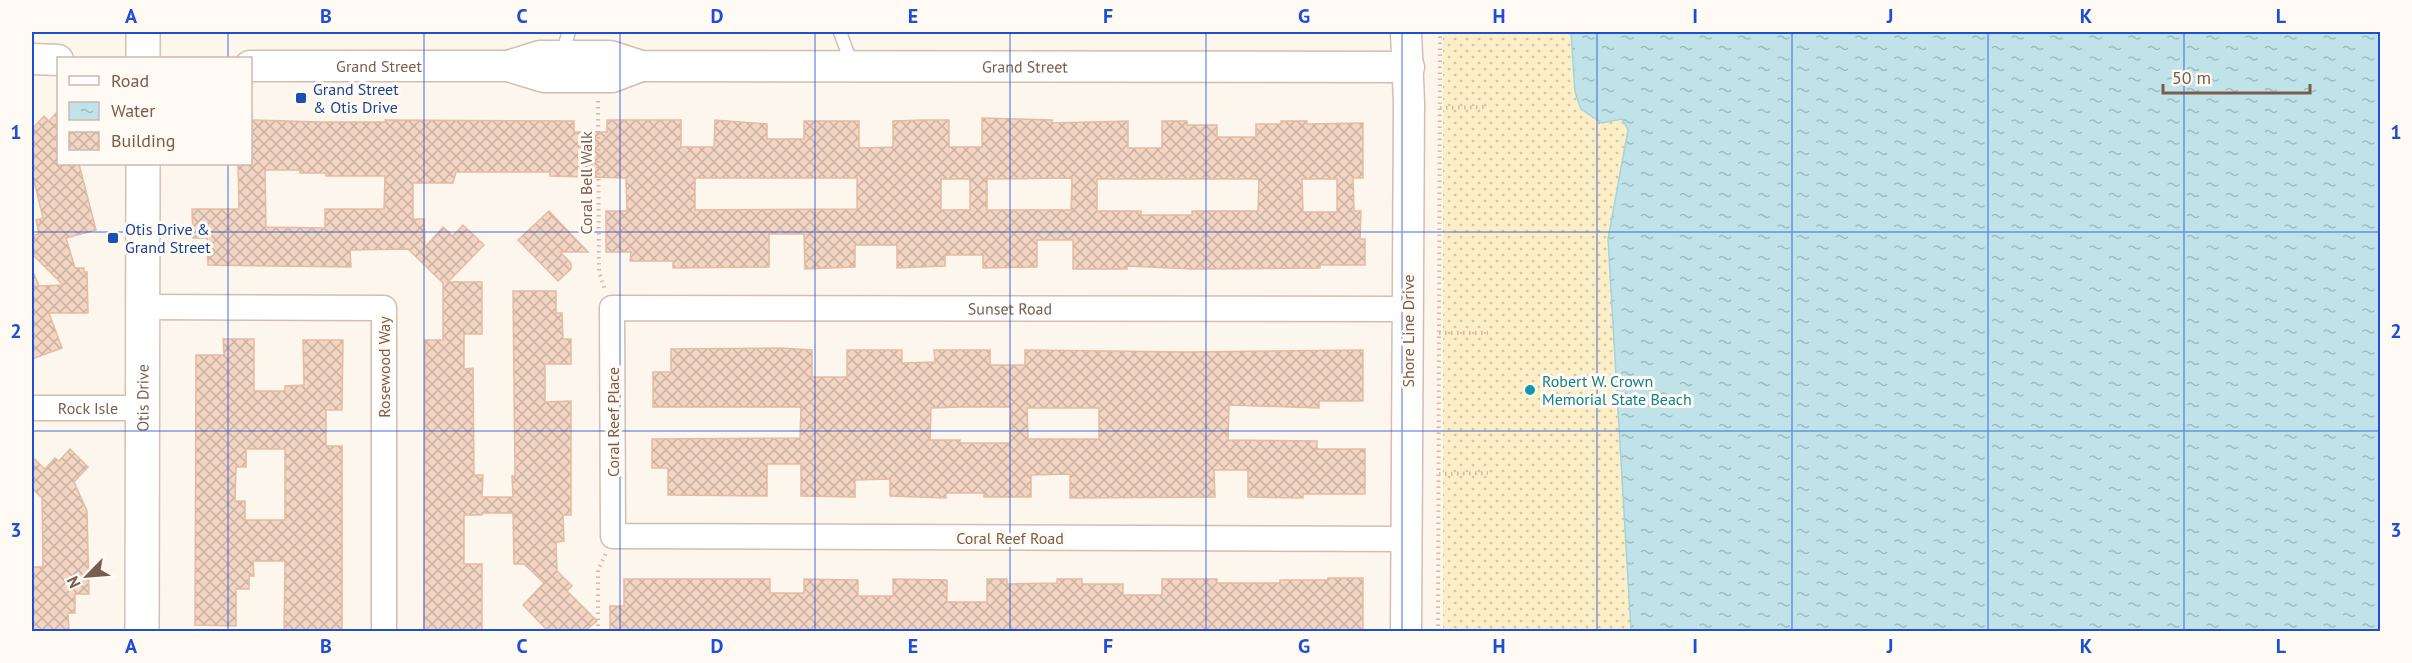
<svg xmlns="http://www.w3.org/2000/svg" width="2412" height="663" font-family="'PT Sans',sans-serif">
	<defs>
		<pattern id="sand-dots" width="8" height="8" patternUnits="userSpaceOnUse" patternTransform="scale(1.5)"><rect width="8" height="8" fill="#fcefc7"/><path d="M2 2h.1M6 6h.1" fill="none" stroke="#d1c5a4" stroke-width="1.8" stroke-linecap="round"/></pattern>
		<pattern id="water-ripples" width="26" height="14" patternUnits="userSpaceOnUse" patternTransform="scale(1.5)"><rect width="26" height="14" fill="#bfe3e8"/><path d="M2 4q2-2 4 0t4 0M15 11q2-2 4 0t4 0" fill="none" stroke="#a0bbbe"/></pattern>
		<pattern id="building-cross-hatch" width="8" height="8" patternUnits="userSpaceOnUse" patternTransform="scale(1.5)"><rect width="8" height="8" fill="#f3d5c3"/><path d="M0 0l8 8M0 8l8-8" fill="none" stroke="#cab0a1"/></pattern>
	</defs>
	<rect width="100%" height="100%" fill="#fdf6ec"/>
	<!-- sand -->
	<path fill="url(#sand-dots)" d="M1443,32H1571L1575,92L1622,119L1628,130L1608,239L1631,631L1443,632Z"/>
	<!-- water -->
	<path fill="url(#water-ripples)" stroke="#a5d3da" stroke-width="1.5" d="M1571,32H2380V631H1631L1608,239L1628,130L1622,119L1602,123L1581,109L1575,92Z"/>
	<!-- building -->
	<path fill="url(#building-cross-hatch)" stroke="#e6bba3" stroke-width="1.5" fill-rule="evenodd" d="M58,111V164H79L96,230L66,238L75,268H84V272H87L88,313H49L62,348L32,359V274H34L39,286L63,285L32,254V236L39,234L36,220L43,218L32,173V129L44,116L49,121Z
		M982,118L1052,120V123L1128,121V148H1162V121H1187V125H1217V137H1256V124H1281V121H1307V124L1363,123V178H1353L1354,211H1361L1360,239H1365V265H1320V268L1192,269L1127,266V269H1073V240H1037V267L983,268V255H945V266L897,268V245H855V267L805,269L804,234H769V267L673,268V261H630L631,252H606V211H627L626,178L550,176V172H456L453,183H413V219H424L425,247L443,227L453,236L463,225L484,245L448,282H482V334H464V369L473,368L474,475H483L482,497H513L512,476H515L513,291H556V313H562L563,339H571V364H545V402L571,401V515H563L564,541L556,542L557,571L572,586L567,591L597,621L584,632H549L523,605L544,583L524,564H514L513,513H482V515H464V564H482V632H424L425,340H443V283L408,249L350,250L351,267L208,265L207,238H193L192,209H239L238,164H250V120L321,122H386L385,120L574,121V132H607V120H681V147H714L715,120L767,124V139H804V121H859V148L893,147V121L924,120H949V147H982ZM265,170H300V173H326V176H385L384,209H325V228L266,227ZM695,178H857V209L695,210ZM1072,178L1071,210H987V179ZM941,179H970V210H941ZM1097,179H1259L1258,211H1192V215H1141V211H1097ZM1302,179H1337V212H1303Z
		M549,211L588,252H560L571,263V269L558,281L518,240Z
		M223,339H254V391H285V386L304,385L303,340H343L342,410H326V446H342V632H284L285,561H253L254,576H249V589H236V626L195,625L196,355H224ZM246,449H285V520H245V501H235L236,467H246Z
		M781,348L812,350V377H847V350H902V363L935,362L934,350H990V365H1025V350L1189,352L1363,350V401H1319V408L1229,405L1228,440L1317,441V449H1365V494H1303V498L1248,497V470H1214L1215,497L1070,498V474L1031,475V497H984V493H946V498L890,496V479L855,480V497L801,496V464H767V496L668,495V468H652V439L800,438L801,407H653V372H671V349ZM961,407H1011L1010,443H960V440H930L931,408ZM1027,408H1099V439H1028Z
		M70,449L88,467L74,482L87,511L89,594H75V613H68L69,632H32V567H43L42,498L32,488V457L45,469L55,458L59,461Z
		M1328,578H1363V632H610V606H624V579H770V593H804V579L858,580V596H893V579L947,580V602H987V579H1007V584L1057,583V579H1082V584H1123V595H1162V579H1217V583H1280V580H1328Z"/>
	<g fill="none" stroke-linecap="round" stroke-linejoin="round">
		<!-- service casing -->
		<g stroke="#d1beb0" stroke-width="15">
			<path id="service" d="M840,32L852,65
				M561,56L569,32"/>
		</g>
		<!-- minor casing -->
		<g stroke="#d1beb0" stroke-width="27">
			<g id="minor">
				<path d="M143,307L384,308V632"/>
				<path id="s1" d="M32,408H142"/>
				<path id="s2" d="M1407,539L613,536L612,308L1408,309"/>
			</g>
		</g>
		<!-- tertiary casing -->
		<g stroke="#d1beb0" stroke-width="33">
			<g id="tertiary">
				<path d="M1406,32L1409,103L1406,632"/>
				<path d="M32,59L58,60"/>
				<path id="s3" d="M250,66H508L540,56H610L641,66L1409,67"/>
				<path d="M508,66L544,77H612L641,66"/>
			</g>
		</g>
		<!-- secondary casing -->
		<g stroke="#d6c0b0" stroke-width="36">
			<g id="secondary">
				<path d="M143,32V58"/>
				<path id="s4" d="M142,632L143,164"/>
			</g>
		</g>
		<!-- path -->
		<path stroke="#d9b8a5" stroke-width="4" stroke-dasharray="1.5 4.5" stroke-linecap="butt" d="M598,101L599,272L605,290
			M1440,108L1485,107
			M1439,333H1488
			M1439,474L1488,473
			M598,632V570L606,553
			M1438,632L1440,32"/>
		<!-- service -->
		<use href="#service" stroke="#fff" stroke-width="12"/>
		<!-- minor -->
		<use href="#minor" stroke="#fff" stroke-width="24"/>
		<!-- tertiary -->
		<use href="#tertiary" stroke="#fff" stroke-width="30"/>
		<!-- secondary -->
		<use href="#secondary" stroke="#fff" stroke-width="33"/>
	</g>
	<!-- grid -->
	<path fill="none" stroke="#1d4ed8" stroke-width="1.5" stroke-opacity="0.55" d="M228,32V58M424,32V632M620,32V632M815,32V632M1010,32V632M1206,32V632M1402,32V632M1597,32V632M1792,32V632M1988,32V632M2184,32V632M228,164V632M32,232H2380M32,431H2380"/>
	<!-- markers -->
	<g fill="#1a4fb4" stroke="#fffaf3" stroke-width="2">
		<rect x="295" y="92" width="12" height="12" rx="3"/>
		<rect x="107" y="232" width="12" height="12" rx="3"/>
	</g>
	<circle fill="#0f9aa8" stroke="#fffaf3" stroke-width="2" cx="1530" cy="390" r="6"/>
	<g text-anchor="middle" stroke-width="6" stroke-linejoin="round" paint-order="stroke">
		<!-- street labels -->
		<g font-size="16" fill="#7a5c4d" stroke="#fffaf3">
			<text dy="6" stroke="none"><textPath href="#s3" startOffset="129">Grand Street</textPath></text>
			<text dy="6" stroke="none"><textPath href="#s3" startOffset="778">Grand Street</textPath></text>
			<text transform="translate(586 183) rotate(-90)" y="6">Coral Bell Walk</text>
			<text dy="6" stroke="none"><textPath href="#s2" startOffset="1420">Sunset Road</textPath></text>
			<text transform="translate(1408 331) rotate(-90)" y="6">Shore Line Drive</text>
			<text transform="translate(384 367) rotate(-90)" y="6">Rosewood Way</text>
			<text dy="6" stroke="none"><textPath href="#s4" startOffset="234">Otis Drive</textPath></text>
			<text dy="6" stroke="none"><textPath href="#s1" startOffset="56">Rock Isle</textPath></text>
			<text transform="translate(613 422) rotate(-90)" y="6">Coral Reef Place</text>
			<text x="1010" y="544">Coral Reef Road</text>
		</g>
		<!-- transit labels -->
		<g font-size="16" fill="#164399" stroke="#fffaf3" text-anchor="start">
			<text x="313" y="95">Grand Street<tspan x="313" dy="18">&amp; Otis Drive</tspan></text>
			<text x="125" y="235">Otis Drive &amp;<tspan x="125" dy="18">Grand Street</tspan></text>
		</g>
		<!-- culture labels -->
		<g font-size="16" fill="#0d838f" stroke="#fffaf3" text-anchor="start">
			<text x="1542" y="387">Robert W. Crown<tspan x="1542" dy="18">Memorial State Beach</tspan></text>
		</g>
	</g>
	<!-- border -->
	<rect width="2412" height="663" fill="none" stroke="#fffaf3" stroke-width="66"/>
	<!-- legend -->
	<rect x="57" y="57" width="195" height="108" fill="#fffaf3" stroke="#cabbb1" stroke-width="1.5"/>
	<rect x="69" y="76" width="30" height="9" fill="#ffffff" stroke="#cabbb1" stroke-width="1.5"/>
	<text x="111" y="87" font-size="18" fill="#7a5c4d">Road</text>
	<rect x="69" y="102" width="30" height="18" fill="url(#water-ripples)" stroke="#cabbb1" stroke-width="1.5"/>
	<text x="111" y="117" font-size="18" fill="#7a5c4d">Water</text>
	<rect x="69" y="132" width="30" height="18" fill="url(#building-cross-hatch)" stroke="#cabbb1" stroke-width="1.5"/>
	<text x="111" y="147" font-size="18" fill="#7a5c4d">Building</text>
	<!-- north arrow -->
	<g transform="translate(87 576) rotate(245)" stroke="#fffaf3" stroke-width="4.5" paint-order="stroke">
	<path d="M0-4.5L10 22L0 15L-10 22Z" fill="#7a5c4d"/>
	<text y="-9" font-size="16" font-weight="bold" text-anchor="middle" fill="#7a5c4d">N</text>
	</g>
	<!-- scale -->
	<path d="M2163 84v9h147v-9" fill="none" stroke="#7a5c4d" stroke-width="3"/>
	<text x="2172" y="84" font-size="18" fill="#7a5c4d" stroke="#fffaf3" stroke-width="4.5" paint-order="stroke">50 m</text>
	<rect x="33" y="33" width="2346" height="597" fill="none" stroke="#1d4ed8" stroke-width="2"/>
	<g font-size="20" text-anchor="middle" font-weight="bold" fill="#1d4ed8">
		<text x="131" y="23">A</text>
		<text x="326" y="23">B</text>
		<text x="522" y="23">C</text>
		<text x="717" y="23">D</text>
		<text x="913" y="23">E</text>
		<text x="1108" y="23">F</text>
		<text x="1304" y="23">G</text>
		<text x="1499" y="23">H</text>
		<text x="1695" y="23">I</text>
		<text x="1890" y="23">J</text>
		<text x="2086" y="23">K</text>
		<text x="2281" y="23">L</text>
		<text x="16" y="139">1</text>
		<text x="2396" y="139">1</text>
		<text x="16" y="338">2</text>
		<text x="2396" y="338">2</text>
		<text x="16" y="537">3</text>
		<text x="2396" y="537">3</text>
		<text x="131" y="653">A</text>
		<text x="326" y="653">B</text>
		<text x="522" y="653">C</text>
		<text x="717" y="653">D</text>
		<text x="913" y="653">E</text>
		<text x="1108" y="653">F</text>
		<text x="1304" y="653">G</text>
		<text x="1499" y="653">H</text>
		<text x="1695" y="653">I</text>
		<text x="1890" y="653">J</text>
		<text x="2086" y="653">K</text>
		<text x="2281" y="653">L</text>
	</g>
</svg>
